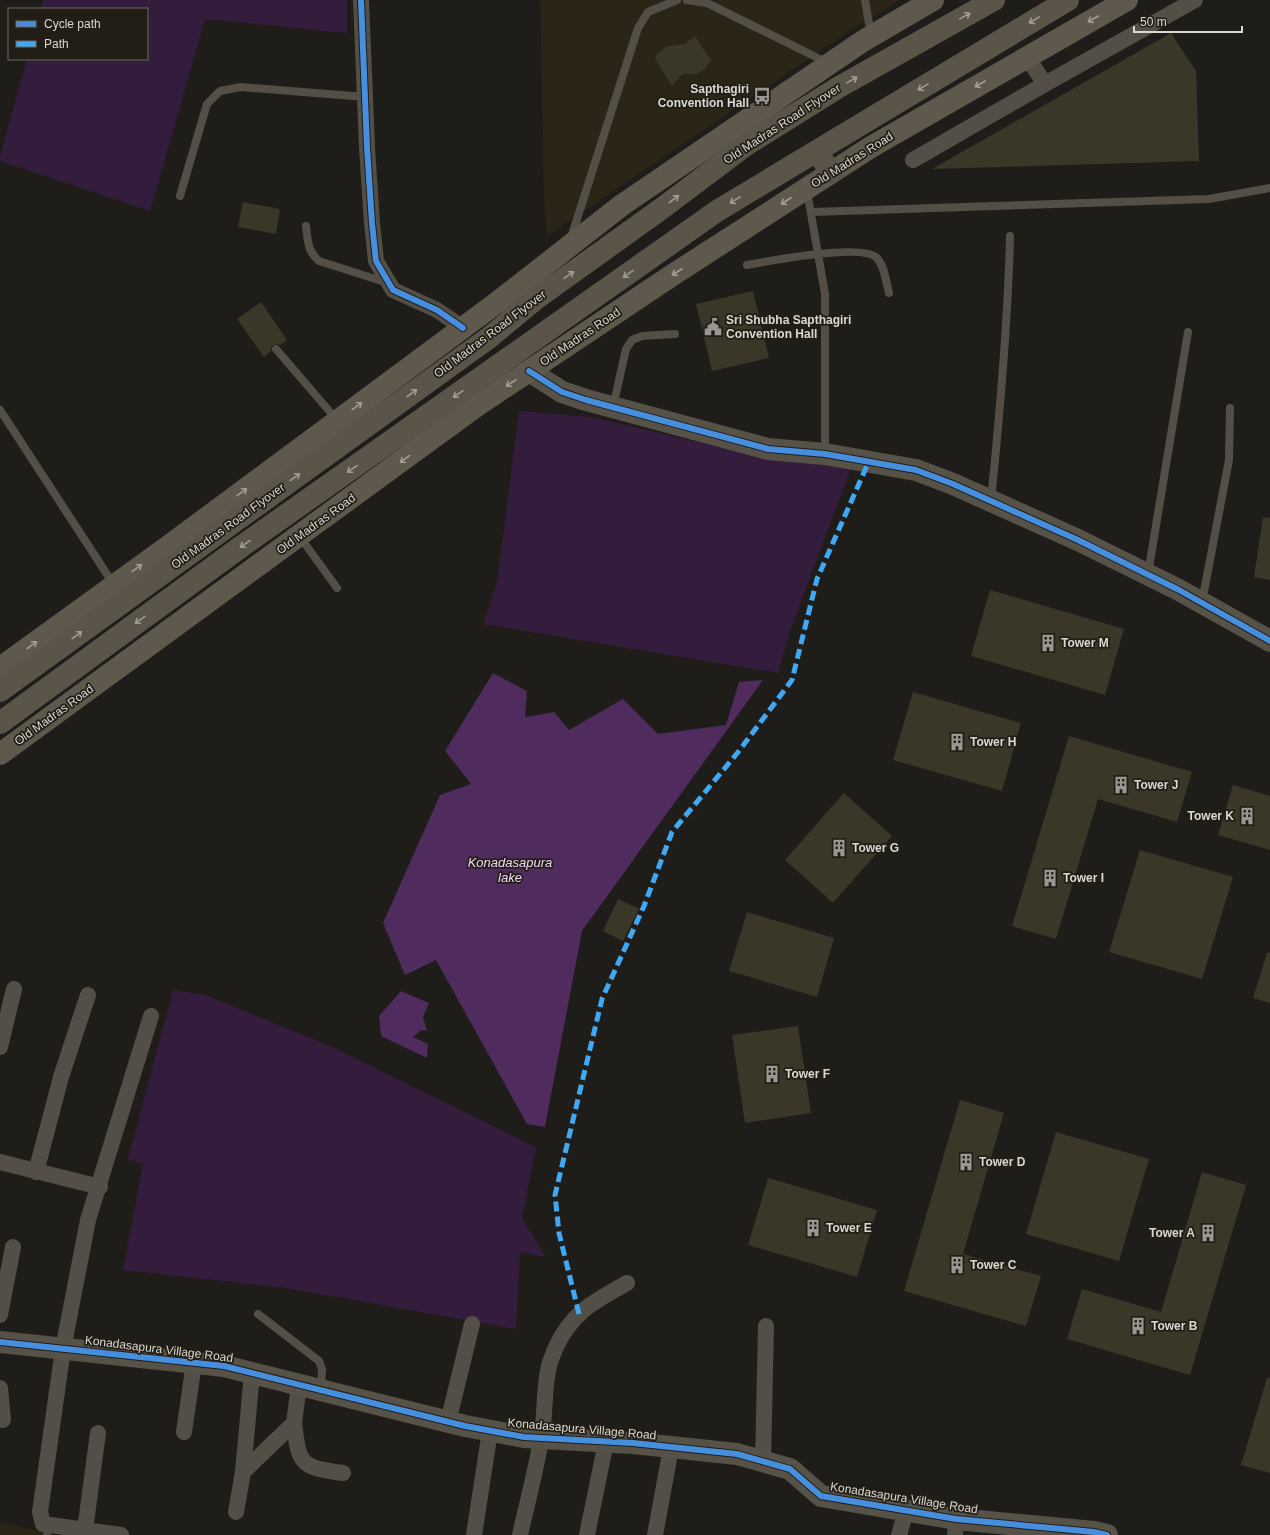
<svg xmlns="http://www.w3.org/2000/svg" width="1270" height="1535" font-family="Arial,sans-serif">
	<rect width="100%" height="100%" fill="#1f1d19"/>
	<!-- built -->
	<path fill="#2b2518" d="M540,0H900L854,28L547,236L544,201Z
		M0,1522L55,1535H0Z"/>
	<!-- green -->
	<path fill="#341c3c" d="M43,0H347V33L205,19L150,211L0,161V156L27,59H147V9H41Z
		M519,411L592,417L732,450L851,468L791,628L778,673L483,624L497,583Z
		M173,990L206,995L332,1047L536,1147L522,1218L546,1257L520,1252L516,1329L286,1288L123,1270L143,1164L128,1159Z"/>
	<!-- water -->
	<path fill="#4f2c5d" d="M493,673L527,691L525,717L554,712L569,730L623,699L658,734L726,725L739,682L763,680L582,931L545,1127L527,1124L436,960L405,975L383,923L440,795L471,784L445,751Z
		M401,991L429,1003L423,1017L427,1031L421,1030L413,1037L428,1044L427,1058L381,1036L379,1016Z"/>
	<!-- building -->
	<path fill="#3a3628" d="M1171,33L1196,71L1199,161L932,169Z
		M695,36L711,60L704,70L696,74H685L680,76L672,86L655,59L657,54L664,48L670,46L685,44Z
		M243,202L280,209L276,234L238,227Z
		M753,291L769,358L712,371L696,304Z
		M261,302L287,340L280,345L277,344L273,345L271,348V351L264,357L237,319Z
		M1263,517L1270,518V580L1254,577Z
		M990,590L1124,629L1105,695L971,656Z
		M913,692L1021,723L1002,791L893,760Z
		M1069,736L1192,772L1177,822L1098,799L1056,939L1012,926Z
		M1233,785L1270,796V850L1218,835Z
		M844,793L892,836L833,903L785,860Z
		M1140,850L1233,877L1202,979L1109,952Z
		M618,899L639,909L623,941L603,931Z
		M747,912L834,938L817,997L729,971Z
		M1267,953H1270V1003L1253,998Z
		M798,1026L811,1113L745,1123L732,1035Z
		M960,1100L1004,1113L963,1254L1041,1276L1026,1326L904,1291Z
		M1056,1132L1149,1159L1119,1261L1026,1234Z
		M1202,1172L1246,1185L1190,1375L1067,1339L1082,1289L1161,1312Z
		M768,1178L877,1210L857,1277L748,1245Z
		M1267,1378H1270V1473L1241,1465Z"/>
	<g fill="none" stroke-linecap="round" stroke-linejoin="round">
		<!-- lane -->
		<path stroke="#544f46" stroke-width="8" d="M687,0L707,3L828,63
			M865,0L871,35
			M807,191L825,294V454
			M180,196L207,104L220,91L241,87L365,97
			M811,212L1209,199L1270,188
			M306,226C308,240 307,251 319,261L388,283
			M571,238L638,28L648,12L677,0
			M747,265C769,261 863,243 877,258C885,267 886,282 889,293
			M276,349L337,420
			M613,407L626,349L632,340L642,336L675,334
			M0,410L114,585
			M991,500C1000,412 1008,324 1010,236
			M300,537L337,588
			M1148,574L1188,332
			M1202,602L1229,460L1230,408
			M258,1314L319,1361L322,1369L321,1389
			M47,1535L49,1525"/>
		<!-- street -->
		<path stroke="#544f46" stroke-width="16" d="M361,0L367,147L372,223L376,261L393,290L437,310L463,328
			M1027,57L1045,84L1195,0
			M913,160L1045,84
			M0,1047L14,989
			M0,1162L100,1187
			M36,1172L61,1077L88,995
			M0,1315L13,1247
			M0,1388L3,1420
			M448,1422L472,1324
			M294,1423C299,1466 301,1467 343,1473
			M184,1432L194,1363
			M763,1462L766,1326
			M243,1472L294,1423L299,1385
			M236,1512L243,1472L252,1373
			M85,1530L98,1433
			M121,1535L43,1524L40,1512L63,1349L88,1220L151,1016
			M474,1535L490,1431
			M520,1535C527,1503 536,1471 541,1439C546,1415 543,1390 549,1366C550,1361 553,1355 555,1349C572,1312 593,1302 627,1283
			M587,1535L606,1442
			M655,1535L671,1448
			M899,1535L906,1511
			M955,1535L956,1519"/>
		<!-- secondary -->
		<path stroke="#575247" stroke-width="22" d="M529,371L562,392L586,400L768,449L825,454L916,470L953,484L1078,540L1179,590L1270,641
			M0,1342L224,1366L465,1426L524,1437L633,1443L737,1454L790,1469L821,1496L956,1519L1094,1532L1107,1535"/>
		<!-- primary -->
		<path stroke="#5f584c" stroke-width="22" d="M0,668L166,548L499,301L622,205L863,41L933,0
			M0,754L475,407L674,274L871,147L1127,0"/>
		<!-- highway -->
		<path stroke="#5b5549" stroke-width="22" d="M817,151L831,173
			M0,691L490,337L537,298L661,209L746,145L839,87L994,0
			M0,723L242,546L717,211L1068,0"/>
		<!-- quiet -->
		<path stroke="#3fa9f5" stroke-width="5" stroke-dasharray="10 5" stroke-linecap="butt" d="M579,1314L559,1233L555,1195L602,999L644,906L672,832L739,751L792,680L817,579L869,461"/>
		<!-- cycleway casing -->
		<g stroke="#221e16" stroke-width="8">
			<path id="cycleway" d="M361,0L367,147L372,223L376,261L393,290L437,310L463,328
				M529,371L562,392L586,400L768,449L825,454L916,470L953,484L1078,540L1179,590L1270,641
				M0,1342L224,1366L465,1426L524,1437L633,1443L737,1454L790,1469L821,1496L956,1519L1094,1532L1107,1535"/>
		</g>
		<!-- cycleway -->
		<use href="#cycleway" stroke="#468fdf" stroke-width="6"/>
	</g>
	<!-- one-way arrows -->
	<defs><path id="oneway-shaft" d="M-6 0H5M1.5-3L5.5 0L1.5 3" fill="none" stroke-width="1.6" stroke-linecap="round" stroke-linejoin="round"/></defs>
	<g stroke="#a19d94">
		<use href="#oneway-shaft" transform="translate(965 16) rotate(-29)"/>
		<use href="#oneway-shaft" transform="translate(1034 20) rotate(149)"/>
		<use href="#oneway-shaft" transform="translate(852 80) rotate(-29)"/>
		<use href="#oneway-shaft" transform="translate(923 87) rotate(149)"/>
		<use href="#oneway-shaft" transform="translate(674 199) rotate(-37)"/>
		<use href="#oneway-shaft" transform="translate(735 200) rotate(148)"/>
		<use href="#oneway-shaft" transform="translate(628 274) rotate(145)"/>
		<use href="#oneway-shaft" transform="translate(569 275) rotate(-35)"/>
		<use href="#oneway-shaft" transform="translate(412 393) rotate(-36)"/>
		<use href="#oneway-shaft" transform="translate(458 394) rotate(145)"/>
		<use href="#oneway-shaft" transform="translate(352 469) rotate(145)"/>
		<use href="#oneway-shaft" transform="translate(295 477) rotate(-36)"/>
		<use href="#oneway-shaft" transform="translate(245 544) rotate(145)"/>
		<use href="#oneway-shaft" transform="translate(140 620) rotate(144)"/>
		<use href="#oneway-shaft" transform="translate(77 635) rotate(-36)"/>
	</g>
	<g stroke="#a39e96">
		<use href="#oneway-shaft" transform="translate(1093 19) rotate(150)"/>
		<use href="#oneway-shaft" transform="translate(980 84) rotate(150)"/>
		<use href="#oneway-shaft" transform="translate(786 201) rotate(147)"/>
		<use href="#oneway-shaft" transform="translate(677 272) rotate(147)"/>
		<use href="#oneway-shaft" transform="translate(511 383) rotate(146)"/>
		<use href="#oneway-shaft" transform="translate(357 406) rotate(-36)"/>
		<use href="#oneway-shaft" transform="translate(405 459) rotate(144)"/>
		<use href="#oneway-shaft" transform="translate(242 492) rotate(-36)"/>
		<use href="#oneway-shaft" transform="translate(137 568) rotate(-36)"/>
		<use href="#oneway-shaft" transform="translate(32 645) rotate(-36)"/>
	</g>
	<!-- icons -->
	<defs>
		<g id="bus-bare" transform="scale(1.38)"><path d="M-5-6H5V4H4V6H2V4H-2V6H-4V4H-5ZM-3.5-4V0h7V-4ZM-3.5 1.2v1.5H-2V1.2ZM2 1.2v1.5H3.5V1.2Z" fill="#999791" stroke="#221e16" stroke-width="2.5" paint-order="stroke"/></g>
		<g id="civic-bare" transform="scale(1.38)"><path d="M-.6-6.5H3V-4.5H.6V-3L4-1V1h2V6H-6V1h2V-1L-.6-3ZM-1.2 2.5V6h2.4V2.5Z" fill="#999791" stroke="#221e16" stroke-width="2.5" paint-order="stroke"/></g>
		<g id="building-bare" transform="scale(1.38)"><path d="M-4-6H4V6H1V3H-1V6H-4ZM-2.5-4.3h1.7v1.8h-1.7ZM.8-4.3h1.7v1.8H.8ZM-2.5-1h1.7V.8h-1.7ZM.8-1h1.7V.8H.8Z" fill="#999791" stroke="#221e16" stroke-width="2.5" paint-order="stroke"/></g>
	</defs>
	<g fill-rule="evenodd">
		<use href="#bus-bare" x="762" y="96"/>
		<use href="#civic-bare" x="713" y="327"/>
		<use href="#building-bare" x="1048" y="643"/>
		<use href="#building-bare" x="957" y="742"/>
		<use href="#building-bare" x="1121" y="785"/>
		<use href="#building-bare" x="1247" y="816"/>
		<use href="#building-bare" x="839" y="848"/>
		<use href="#building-bare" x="1050" y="878"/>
		<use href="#building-bare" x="772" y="1074"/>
		<use href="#building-bare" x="966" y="1162"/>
		<use href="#building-bare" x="813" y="1228"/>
		<use href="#building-bare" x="1208" y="1233"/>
		<use href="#building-bare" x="957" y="1265"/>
		<use href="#building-bare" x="1138" y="1326"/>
	</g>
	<g text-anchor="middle" stroke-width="3.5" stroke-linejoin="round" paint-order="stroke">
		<!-- poi labels -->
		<g font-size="12" font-weight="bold" fill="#dbd8d2" stroke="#221e16" text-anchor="start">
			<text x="749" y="93" text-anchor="end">Sapthagiri<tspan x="749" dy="14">Convention Hall</tspan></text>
			<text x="726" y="324">Sri Shubha Sapthagiri<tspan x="726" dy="14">Convention Hall</tspan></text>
			<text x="1061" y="647">Tower M</text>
			<text x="970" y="746">Tower H</text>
			<text x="1134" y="789">Tower J</text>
			<text x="1234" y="820" text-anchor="end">Tower K</text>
			<text x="852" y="852">Tower G</text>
			<text x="1063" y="882">Tower I</text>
			<text x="785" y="1078">Tower F</text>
			<text x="979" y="1166">Tower D</text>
			<text x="826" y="1232">Tower E</text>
			<text x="1195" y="1237" text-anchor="end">Tower A</text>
			<text x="970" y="1269">Tower C</text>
			<text x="1151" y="1330">Tower B</text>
		</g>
		<!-- street labels -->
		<g font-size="12" fill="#dbd8d2" stroke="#221e16">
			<text transform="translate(782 124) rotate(-33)" y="4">Old Madras Road Flyover</text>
			<text transform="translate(852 160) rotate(-32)" y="4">Old Madras Road</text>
			<text transform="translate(490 334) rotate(-37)" y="4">Old Madras Road Flyover</text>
			<text transform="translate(580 337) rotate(-34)" y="4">Old Madras Road</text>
			<text transform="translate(316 524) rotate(-36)" y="4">Old Madras Road</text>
			<text transform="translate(228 526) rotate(-36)" y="4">Old Madras Road Flyover</text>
			<text transform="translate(54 715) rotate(-36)" y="4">Old Madras Road</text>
			<text transform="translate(159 1349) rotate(7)" y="4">Konadasapura Village Road</text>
			<text transform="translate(582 1429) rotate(5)" y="4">Konadasapura Village Road</text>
			<text transform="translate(904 1498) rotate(9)" y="4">Konadasapura Village Road</text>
		</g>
		<!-- water labels -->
		<g font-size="13" font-style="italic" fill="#efd7f9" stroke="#221e16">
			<text x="510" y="867">Konadasapura<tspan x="510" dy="15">lake</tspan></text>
		</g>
	</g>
	<!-- legend -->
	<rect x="8" y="8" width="140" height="52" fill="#221e16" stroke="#6c6861"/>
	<rect x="16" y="21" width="20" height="6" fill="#468fdf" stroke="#6c6861"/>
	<text x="44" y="28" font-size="12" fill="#dbd8d2">Cycle path</text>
	<rect x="16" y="41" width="20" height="6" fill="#3fa9f5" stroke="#6c6861"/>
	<text x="44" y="48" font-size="12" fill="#dbd8d2">Path</text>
	<!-- scale -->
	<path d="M1134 26v6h108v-6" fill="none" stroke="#dbd8d2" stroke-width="2"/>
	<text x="1140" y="26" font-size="12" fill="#dbd8d2" stroke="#221e16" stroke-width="3" paint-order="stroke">50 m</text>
</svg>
